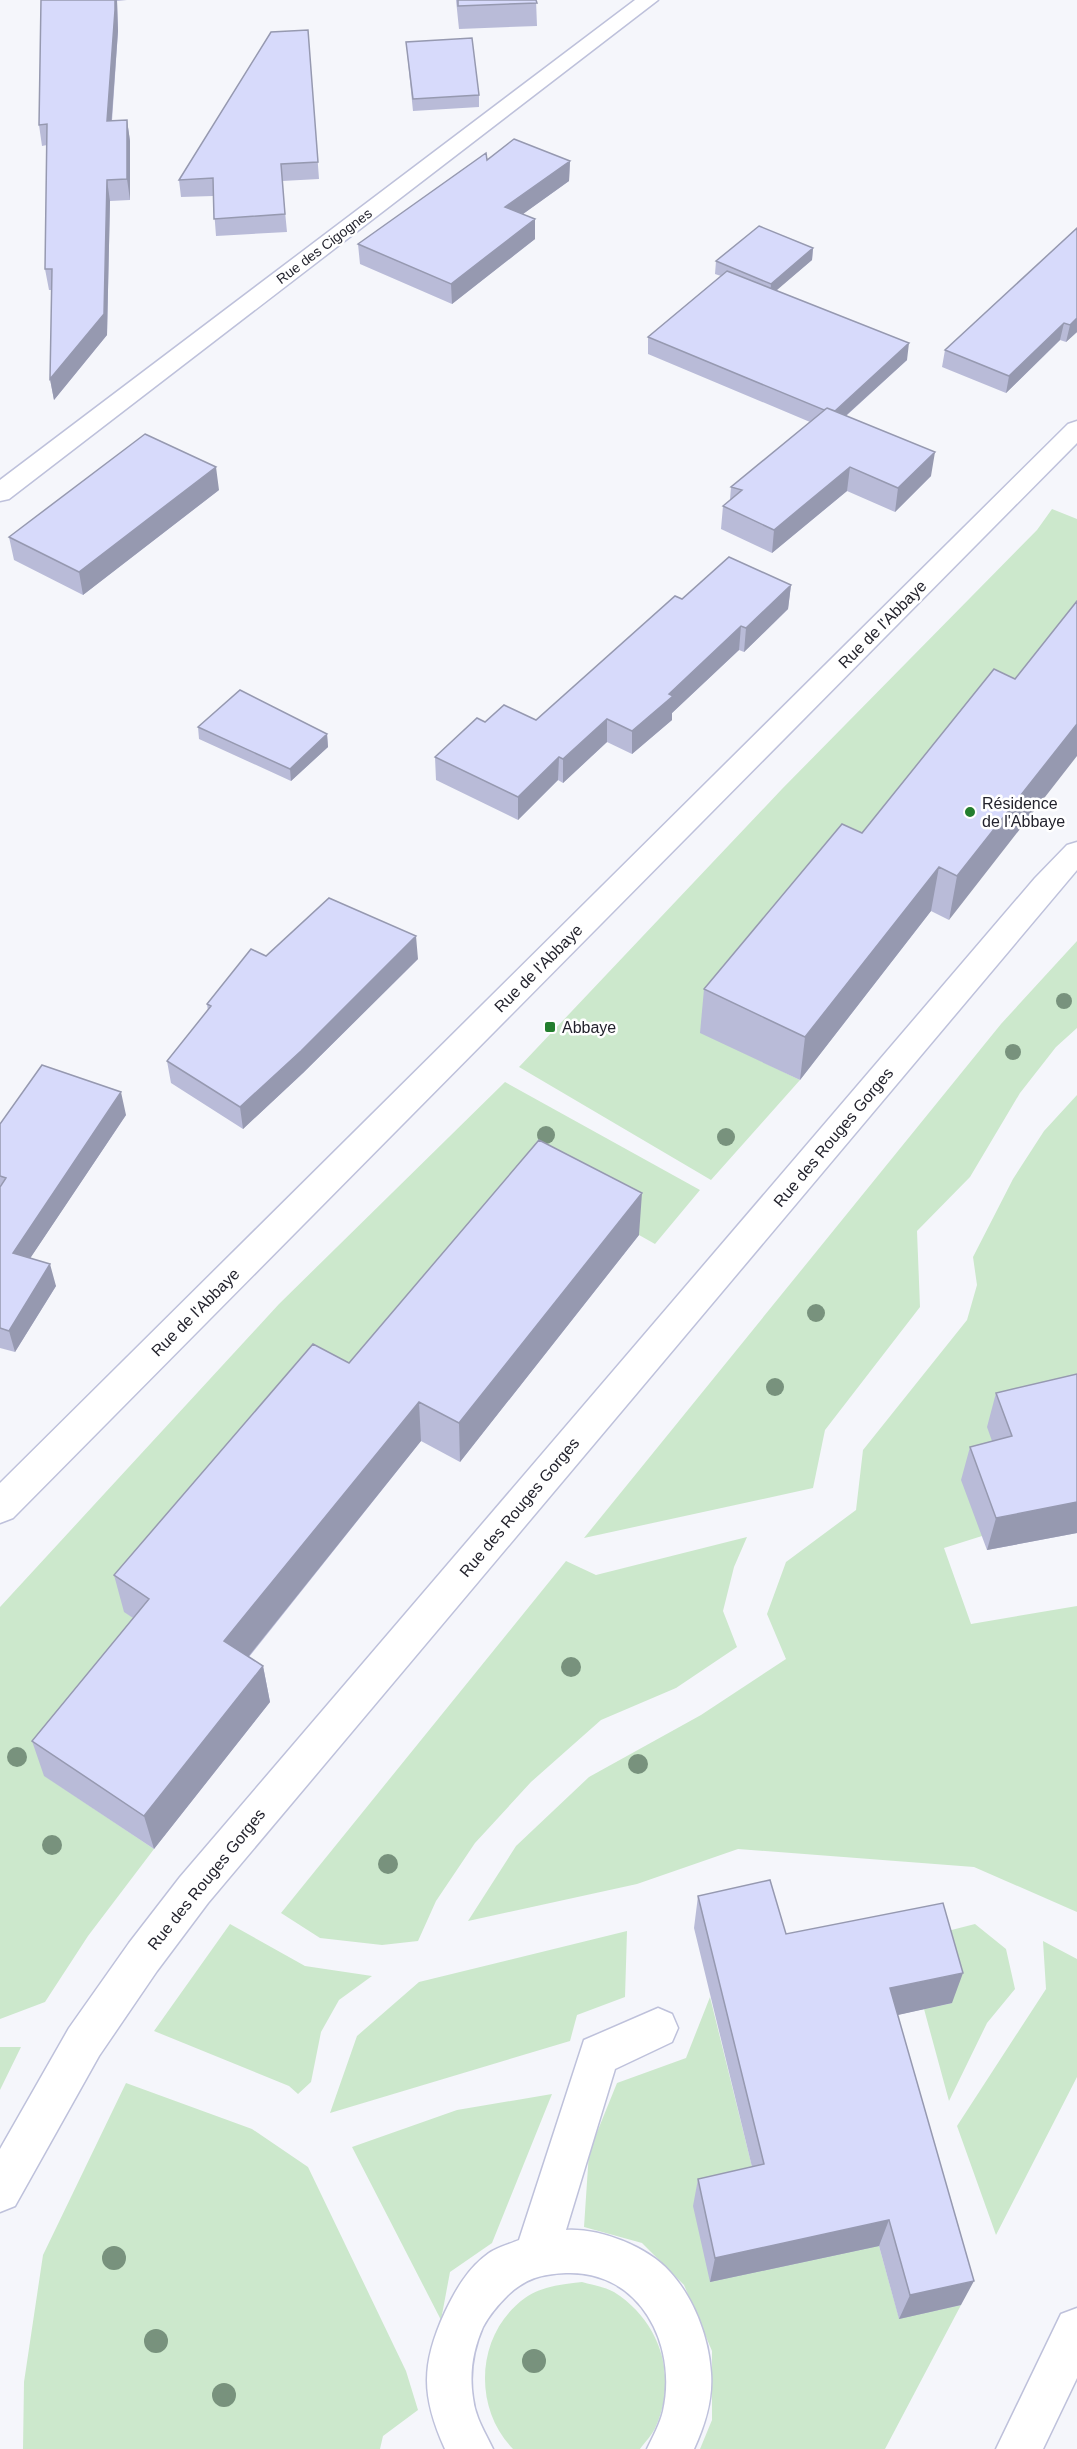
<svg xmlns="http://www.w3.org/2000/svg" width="1077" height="2449" font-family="Arial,sans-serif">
	<rect width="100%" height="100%" fill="#f5f6fb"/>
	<!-- green -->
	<path fill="#cce8cc" d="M1052,509L1077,519V634L701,1032L800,1080L711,1180L519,1067L782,789L1037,530Z
		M1077,941V1028L1056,1047L1020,1093L970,1177L917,1231L920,1307L825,1430L813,1488L584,1538L1001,1024Z
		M505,1082L700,1190L655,1244L639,1235L125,1612L159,1636L45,1776L154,1849L88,1936L45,2002L0,2019V1607L279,1304Z
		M1077,1095V1405L1002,1469L982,1536L944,1548L971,1624L1077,1606V1912L974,1867L738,1849L637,1884L468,1921L516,1846L589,1777L701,1715L786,1659L767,1614L786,1562L856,1510L863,1450L967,1320L977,1285L973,1257L1013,1179L1044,1131Z
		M747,1537L734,1567L723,1611L737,1647L676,1688L601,1720L531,1782L475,1843L436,1901L418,1941L382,1945L320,1938L281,1913L566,1561L596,1575Z
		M230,1924L305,1966L372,1976L339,2000L321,2032L311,2082L298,2094L289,2086L154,2031Z
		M975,1924L1006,1949L1015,1989L987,2023L949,2101L924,2009L952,2003L932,1935Z
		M627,1931L625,1997L577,2015L570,2041L330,2113L357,2036L419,1982Z
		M1043,1941L1077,1959V2077L996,2235L957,2126L1046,1989Z
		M710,1997L758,2191L879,2246L899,2318L961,2305L885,2449H700L712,2420V2351L684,2285L642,2243L584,2227L589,2152L617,2083L686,2058Z
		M0,2047H21L0,2090Z
		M126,2083L252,2129L308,2167L406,2371L418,2410L383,2436L380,2449H23L24,2382L43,2255Z
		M552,2094L492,2243L450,2272L441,2320L352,2147L457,2110Z
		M582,2282C592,2285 605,2287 614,2292C660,2321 678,2376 656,2426C653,2434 645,2442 640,2449H513C472,2407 476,2333 525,2298C542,2286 563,2284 582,2282Z"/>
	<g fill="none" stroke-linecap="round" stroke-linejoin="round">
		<!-- minor casing -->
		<g stroke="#bec1db" stroke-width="3">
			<path id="minor" d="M635,0H658L9,499L0,501V480Z
				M1077,421V443L13,1518L0,1523V1483L1068,424Z
				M1077,842V870L208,1903L157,1971L99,2056L15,2206L0,2212V2149L69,2028L129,1943L180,1877L1035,878L1067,845Z
				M658,2008L672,2014L678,2028L672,2042L615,2069L566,2230C599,2228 647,2246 670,2272C694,2298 709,2338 711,2373C713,2400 705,2425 694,2449H647C653,2436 660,2424 663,2411C678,2345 640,2270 566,2273C542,2274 526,2278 508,2295C498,2305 490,2314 483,2327C473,2350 469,2372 473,2398C475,2417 485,2432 493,2449H445C421,2396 421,2364 445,2312C456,2289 468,2268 489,2253C497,2247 510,2244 519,2240L584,2040Z
				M1077,2308V2378L1043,2449H996L1061,2314Z"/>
		</g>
		<!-- minor -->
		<use href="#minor" fill="#fff" fill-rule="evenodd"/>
	</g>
	<!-- trees -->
	<g fill="#78927d">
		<circle cx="1064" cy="1001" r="8"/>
		<circle cx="1013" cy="1052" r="8"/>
		<circle cx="546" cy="1135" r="9"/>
		<circle cx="726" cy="1137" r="9"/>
		<circle cx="816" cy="1313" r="9"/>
		<circle cx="775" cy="1387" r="9"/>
		<circle cx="571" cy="1667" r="10"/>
		<circle cx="17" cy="1757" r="10"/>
		<circle cx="638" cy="1764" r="10"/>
		<circle cx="52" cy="1845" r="10"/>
		<circle cx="388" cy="1864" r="10"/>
		<circle cx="114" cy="2258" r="12"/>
		<circle cx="156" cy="2341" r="12"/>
		<circle cx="534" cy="2361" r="12"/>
		<circle cx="224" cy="2395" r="12"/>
	</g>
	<!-- wall -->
	<path fill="#b9bbd8" d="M41,0H127L117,1L118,31L112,121L127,120L130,141V200L110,201L107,335L54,400L50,379L52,290H49L45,269L47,145L42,146L39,125Z
		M456,0H536L537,26L459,29Z
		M308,30L319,179L282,181L287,232L216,236L213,196L181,197L179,180Z
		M406,42L479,95V107L413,111Z
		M487,160L570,161L569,181L523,214L535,239L452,304L360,264L358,244Z
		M1077,228V332L1066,342L1060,340L1006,393L942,367L945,350Z
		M813,248L812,260L776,290L907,360L846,416L931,476L895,512L847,491L772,553L721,529L723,506L730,500L731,487L810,422L648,354V337L721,276L715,274L716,261Z
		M219,490L83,595L14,560L9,537Z
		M791,585L788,609L744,652L739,650L672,713V720L632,754L607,742L563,783L558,780L518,820L436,780L435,757L485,722L536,720L682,599Z
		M1015,679L949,920L931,911L800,1080L700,1033L704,989L862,833Z
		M198,727L327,734L328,747L291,781L199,739Z
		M266,956L418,959L303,1073L243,1129L171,1083L167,1061L208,1011L207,1004Z
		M126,1115L30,1258L56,1286L15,1352L0,1348V1124Z
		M639,1235L460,1462L421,1441L249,1657L263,1666L270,1702L154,1849L44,1776L32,1741L133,1618L124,1612L114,1575L349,1363Z
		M1077,1374V1533L987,1550L961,1480L970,1447L992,1441L987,1427L996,1393Z
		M698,1896L786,1934L952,2003L897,2015L961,2305L899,2319L879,2246L710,2282L693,2206L698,2179L752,2167L694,1928Z"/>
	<!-- shaded-wall -->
	<path fill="#9699b0" d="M115,0H117L118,31L110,142L107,121Z
		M127,120L130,141V200L127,179Z
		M570,161L569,181L505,227V207Z
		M107,180L110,201L107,335L54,400L50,379Z
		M535,219V239L452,304L451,284Z
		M813,248L812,260L770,296L771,284Z
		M1077,318V332L1066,342L1070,325Z
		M1064,323L1060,340L1006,393L1009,376Z
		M909,343L907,360L830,430L832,414Z
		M935,452L931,476L895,512L898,488Z
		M216,467L219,490L83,595L79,572Z
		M850,467L847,491L772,553L774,530Z
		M791,585L788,609L744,652L746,628Z
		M741,626L739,650L672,713V720L632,754V731L669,694Z
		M607,719V742L563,783V759Z
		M1077,724V756L949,920L957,876Z
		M327,734L328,747L291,781L290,769Z
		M559,757L558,780L518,820V797Z
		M939,867L931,911L800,1080L805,1037Z
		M416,936L418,959L303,1073L243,1129L240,1107Z
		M121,1092L126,1115L19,1275L13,1253Z
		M642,1193L639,1235L460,1462L459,1423Z
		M50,1264L56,1286L15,1352L9,1331Z
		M419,1402L421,1441L232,1677L224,1641Z
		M1077,1502V1533L987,1550L996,1518Z
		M263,1666L270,1702L154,1849L144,1816Z
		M963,1973L952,2003L880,2019L890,1988Z
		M889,2220L879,2246L710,2282L715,2258Z
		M974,2281L961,2305L899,2319L910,2295Z"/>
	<!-- building -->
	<path fill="#d7dafb" stroke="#9699b0" stroke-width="1.5" d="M41,0H115V10L107,121L127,120V179L107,180L104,314L50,379L52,269H45L47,124L39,125Z
		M458,0H536L537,3L458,6Z
		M308,30L318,162L281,164L285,214L214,219L213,178L179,180L271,32Z
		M472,38L479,95L413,99L406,42Z
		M514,139L570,161L505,207L535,219L451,284L358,244L486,153L487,160Z
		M759,226L813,248L771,284L716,261Z
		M1077,228V318L1070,325L1064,323L1009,376L945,350Z
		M727,271L909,343L835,411L827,408L824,410L648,337Z
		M827,408L935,452L898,488L850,467L774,530L723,506L742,490L731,487Z
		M145,434L216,467L79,572L9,537Z
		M729,557L791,585L746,628L741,626L669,694L673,696L632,731L607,719L563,759L559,757L518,797L435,757L477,718L485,722L504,705L536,720L675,596L682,599Z
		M1077,601V724L957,876L939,867L805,1037L704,989L842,824L862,833L994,669L1015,679Z
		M240,690L327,734L290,769L198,727Z
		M329,898L416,936L301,1051L240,1107L167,1061L211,1006L207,1004L251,949L266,956Z
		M42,1065L121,1092L13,1253L50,1264L9,1331L0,1328V1187L6,1178L0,1176V1124Z
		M539,1140L642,1193L459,1423L419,1402L224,1641L263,1666L144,1816L32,1741L149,1599L114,1575L313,1344L349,1363Z
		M1077,1374V1502L996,1518L970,1447L1012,1436L996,1393Z
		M770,1880L786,1934L943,1903L963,1973L890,1988L974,2281L910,2295L889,2220L715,2258L698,2179L764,2164L698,1896Z"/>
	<!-- markers -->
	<g fill="#237e2e" stroke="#fff" stroke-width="2">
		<circle cx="970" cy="812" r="6"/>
		<rect x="544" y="1021" width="12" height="12" rx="3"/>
	</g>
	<g text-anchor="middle" stroke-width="5" stroke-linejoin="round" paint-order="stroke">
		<!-- far-street labels -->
		<g font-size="14" fill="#23232d" stroke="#fff">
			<text transform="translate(324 246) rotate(-37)" y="5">Rue des Cigognes</text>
		</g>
		<!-- street labels -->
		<g font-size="16" fill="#23232d" stroke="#fff">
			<text transform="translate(882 624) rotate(-45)" y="6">Rue de l'Abbaye</text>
			<text transform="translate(538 968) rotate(-45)" y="6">Rue de l'Abbaye</text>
			<text transform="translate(833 1137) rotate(-50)" y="6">Rue des Rouges Gorges</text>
			<text transform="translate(195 1312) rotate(-45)" y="6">Rue de l'Abbaye</text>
			<text transform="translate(519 1507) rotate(-50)" y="6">Rue des Rouges Gorges</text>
			<text transform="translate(206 1879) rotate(-51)" y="6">Rue des Rouges Gorges</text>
		</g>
		<!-- poi labels -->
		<g font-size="16" fill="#23232d" stroke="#fff" text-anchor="start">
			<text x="982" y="809">Résidence<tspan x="982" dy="18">de l'Abbaye</tspan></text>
			<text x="562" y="1033">Abbaye</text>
		</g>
	</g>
</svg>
